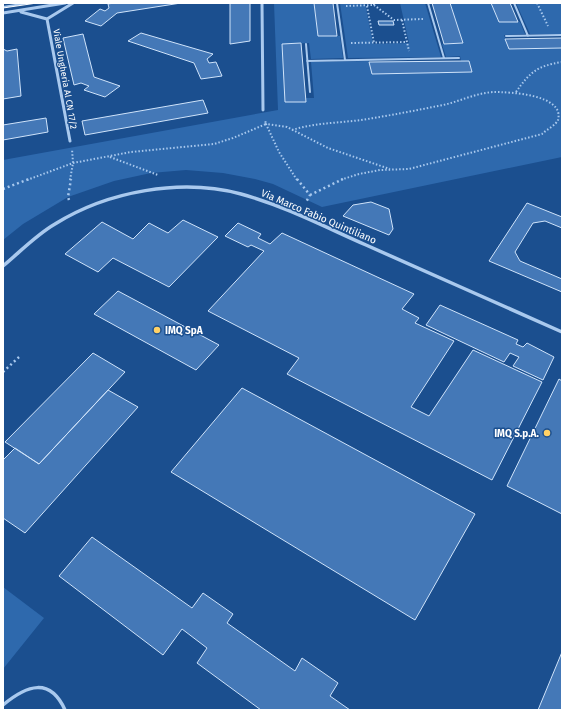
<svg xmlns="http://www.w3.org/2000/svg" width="565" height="713" font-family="'Fira Sans',sans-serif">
	<rect width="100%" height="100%" fill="#1b4f8f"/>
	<!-- green -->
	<path fill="#2e69ad" d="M274,3H314L318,36H340L343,58L311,59L309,43L282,44L285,102H305V98H314L311,62L369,61L372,74L472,72L469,61H461L460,56L446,57L442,44L463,43L450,3H491L499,22H520L525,34L504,35L509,49L562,48V157L322,207L273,184L255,179L223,173L186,170L151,173L114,181L68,197L23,224L3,240V160L278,110Z
		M340,3H365L373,44L409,43L400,3H425L441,57L348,58Z
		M516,3H562V34H530Z
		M3,587L44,618L3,669Z"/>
	<!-- building -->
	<path fill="#4478b7" stroke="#cfe3fa" d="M114,3H181L117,13L101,26L85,21L100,9L105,11L109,8L108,4Z
		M230,3H250V41L230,44Z
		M314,3H333L337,36H318Z
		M432,3H450L463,43L444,44Z
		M491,3H510L518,22H499Z
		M378,21H393L394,25H379Z
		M141,33L213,54L207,59L209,63L216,62L222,76L201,79L194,63L128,41Z
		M83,34L94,77L120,86L105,97L84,90L89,86L81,83L74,85L63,38Z
		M562,38V48L509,49L505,39Z
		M301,43L306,102H285L282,44Z
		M3,49L7,51L17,49L21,96L3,99Z
		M469,61L472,72L372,74L369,62Z
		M203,100L208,113L85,135L82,121Z
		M46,118L48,132L3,140V125Z
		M371,202L389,209L393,229L389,235L343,216L353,205Z
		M527,203L562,217V228L545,221L533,223L515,252L520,261L562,279V292L489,261Z
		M183,220L218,237L169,287L113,258L98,272L65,254L102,222L133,239L149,223L168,233Z
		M238,223L261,234L258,238L270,244L282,233L414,294L402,309L419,318L415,323L454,341L411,407L429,416L473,350L542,382L492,480L287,374L299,358L208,311L264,251L251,245L248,247L225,236Z
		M118,291L219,345L196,370L94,314Z
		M440,305L518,340L516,344L523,347L527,343L554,357L543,380L513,366L519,357L510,353L504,362L426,325Z
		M93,353L125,372L39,464L5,442Z
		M559,379L562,381V514L507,486Z
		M242,388L475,514L415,620L171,472Z
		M108,390L138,407L25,533L3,518V460L15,448L39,464Z
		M92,537L192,608L203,593L233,614L227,623L295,671L302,658L338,683L330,696L350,710H261L197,663L207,648L182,629L163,655L59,576Z
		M562,652V710H538Z"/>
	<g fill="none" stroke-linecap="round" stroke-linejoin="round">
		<!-- path-far1 -->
		<path stroke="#a9c9ee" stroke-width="2" stroke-dasharray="1.5 2" stroke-linecap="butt" d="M537,3L548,26
			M374,5L394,20L423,19
			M346,6L374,5V3
			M367,6L374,43
			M402,20L409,51
			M351,43L407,42
			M516,92C530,72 537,66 562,62
			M292,130C314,123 338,123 361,120C387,116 413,111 438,106C457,103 474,93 494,92C508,92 565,94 558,120C556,125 546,130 542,134L409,169L380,170L359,174L340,180
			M110,157L158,175
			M27,180L73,163L131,152L214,144L233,138L266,124L265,120
			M70,180L73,163L72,149
			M297,180L279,152L266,124L287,127L328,148L390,169"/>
		<!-- path -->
		<path stroke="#a9c9ee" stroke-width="2.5" stroke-dasharray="2 3" stroke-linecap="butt" d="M297,179L310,195L306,202
			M3,189L29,179
			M310,195L343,179
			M69,200L68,197L71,179
			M3,372L19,357"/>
		<!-- lane-far1 -->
		<path stroke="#a9c9ee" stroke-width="2" d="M337,3L345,60
			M428,3L444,58
			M514,3L528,36
			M3,7L28,3
			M506,36L562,35
			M306,44L310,92
			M307,61L459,58"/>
		<!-- lane -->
		<path stroke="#a9c9ee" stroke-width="3.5" d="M3,705C27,685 50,677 65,710"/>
		<!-- street-far1 -->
		<path stroke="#a9c9ee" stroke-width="3" d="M262,3L263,110
			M21,12L47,19L73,3
			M3,13L65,3
			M47,19L70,141"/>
		<!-- street -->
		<path stroke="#a9c9ee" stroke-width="3.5" d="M3,266C20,252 36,235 55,224C108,191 181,178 241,194C285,206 325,227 366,245C431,274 497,303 562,332"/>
		<!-- tram -->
		<path stroke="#fff" stroke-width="1" d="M3,8L37,3"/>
	</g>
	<!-- markers -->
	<g fill="#ffd166" stroke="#1b4f8f" stroke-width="1.5">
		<circle cx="157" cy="330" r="4"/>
		<circle cx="547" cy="433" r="4"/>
	</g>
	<g text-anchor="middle" stroke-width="3" stroke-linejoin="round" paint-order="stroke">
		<!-- far-street labels -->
		<g font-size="9" fill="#fff" stroke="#1b4f8f">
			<text transform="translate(65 79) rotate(80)" y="3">Viale Ungheria Al CN 17/2</text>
		</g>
		<!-- street labels -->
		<g font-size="10" fill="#fff" stroke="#1b4f8f">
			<text transform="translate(319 216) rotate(23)" y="4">Via Marco Fabio Quintiliano</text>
		</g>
		<!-- poi labels -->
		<g font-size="10" font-weight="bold" fill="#fff" stroke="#1b4f8f" text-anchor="start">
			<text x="165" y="334">IMQ SpA</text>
			<text x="539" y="437" text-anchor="end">IMQ S.p.A.</text>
		</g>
	</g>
	<!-- border -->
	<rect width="565" height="713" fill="none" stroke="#ffffff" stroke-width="8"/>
</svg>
